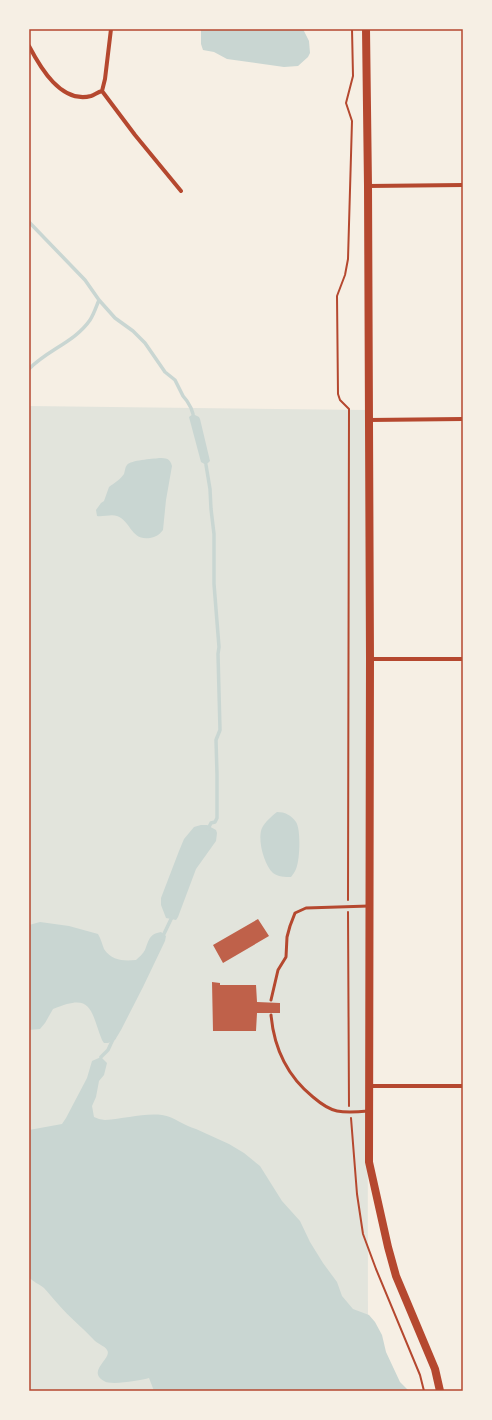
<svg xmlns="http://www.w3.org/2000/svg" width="492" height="1420" font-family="'Asap Condensed',sans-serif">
	<rect width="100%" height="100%" fill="#f6efe4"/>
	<!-- green -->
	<path fill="#e2e4dc" d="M29,406L367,410L368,1391H29Z"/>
	<!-- water -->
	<path fill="#c9d6d2" d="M201,29H303L309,41L310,53L308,57L298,66L284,67L227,59L214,52L203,50L201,44Z
		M193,414L199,417L200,419L210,461L206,465L201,462L189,417Z
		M159,458C166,458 170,458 172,466L166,500L163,530C159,535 156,537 150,538C131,541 131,521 117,516C111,514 103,517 97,516L96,510L101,503L104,501L109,487C114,483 120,480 124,474C125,471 125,467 127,465C131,460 152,459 159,458Z
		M277,812C285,812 291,815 296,822C301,829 300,860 296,869C295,872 293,874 291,877C285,877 278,877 273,873C264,865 257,839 262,828C265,822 272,816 277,812Z
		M201,825H207L216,830L217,833L216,841L196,869L178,917L176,920L166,918L161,905V898L179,851L184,839L194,827Z
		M40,922L69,926L98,934C101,939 102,944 104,949C112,961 124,961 136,960C139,957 143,954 145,950C149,940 149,934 161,932L166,936L165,941L143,987L121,1030L115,1040L108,1043H104L102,1040C90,1010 93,992 53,1009L45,1023L40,1029L29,1030V925Z
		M101,1057L107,1063L104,1075L99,1081L96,1097L92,1106L94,1117L99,1119L105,1120C124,1119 143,1113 162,1115C175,1117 184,1126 196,1129L229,1144L244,1153L260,1166L282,1201L300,1221L310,1242L323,1263L337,1282L342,1296L353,1309L369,1315L375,1322L382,1335L386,1352L400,1382L409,1391H154L149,1378C141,1380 111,1386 104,1381C86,1371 113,1358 107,1350C105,1346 98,1344 95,1341C83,1328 69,1317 58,1304C53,1299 49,1293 44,1288C39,1284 33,1282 29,1277V1130L62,1124L66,1118L87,1078L92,1061Z"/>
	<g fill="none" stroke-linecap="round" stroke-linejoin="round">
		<!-- stream -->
		<path stroke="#c9d6d2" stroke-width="3.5" d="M29,222L85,280L99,300L115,318L133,331L145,343L165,372L175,380L183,396L187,401L191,408L193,414
			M29,369C47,350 75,342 90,320C94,314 96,307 99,300
			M206,465L210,489L211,509L214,534V584L219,647L218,654L220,730L216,740L217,774V818L215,822L211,823L208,829
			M162,938L173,915
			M101,1057L108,1050L114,1037"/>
	</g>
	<!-- building -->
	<path fill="#bf614a" d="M258,919L269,936L223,963L213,945Z
		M212,982L220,983V985H256L257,1002L280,1003V1013H257L256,1031H213Z"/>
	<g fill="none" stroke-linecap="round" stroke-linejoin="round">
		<!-- path -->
		<path stroke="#b5482f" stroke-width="2" d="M348,900L349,409L340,400L338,394L337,296L345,275L348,259L352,121L346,103L353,76L352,29
			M348,912L349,1106
			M351,1118L357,1194L363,1234L376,1269L420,1375L424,1391"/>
		<!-- service -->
		<path stroke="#b5482f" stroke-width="3" d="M271,1000L278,970L286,957L287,937L290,926L295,913L306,908L369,906
			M271,1015C274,1048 287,1076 313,1097C320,1103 328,1109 337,1111C347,1113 358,1112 368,1111"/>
		<!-- minor -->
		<path stroke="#b5482f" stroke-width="4" d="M111,29L105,79L102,91L135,135L181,191
			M29,46C40,67 61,104 91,96C94,95 98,92 102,91
			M368,186L463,185
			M369,420L463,419
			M370,659H463
			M369,1086H463"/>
		<!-- secondary -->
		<path stroke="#b5482f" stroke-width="8" d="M366,29L368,186L370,659L369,1162L388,1247L396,1276L435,1369L440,1391"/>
	</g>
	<!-- border -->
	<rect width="492" height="1420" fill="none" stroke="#f6efe4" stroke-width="60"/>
	<rect x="30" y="30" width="432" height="1360" fill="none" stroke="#b5482f" stroke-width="1.5"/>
</svg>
